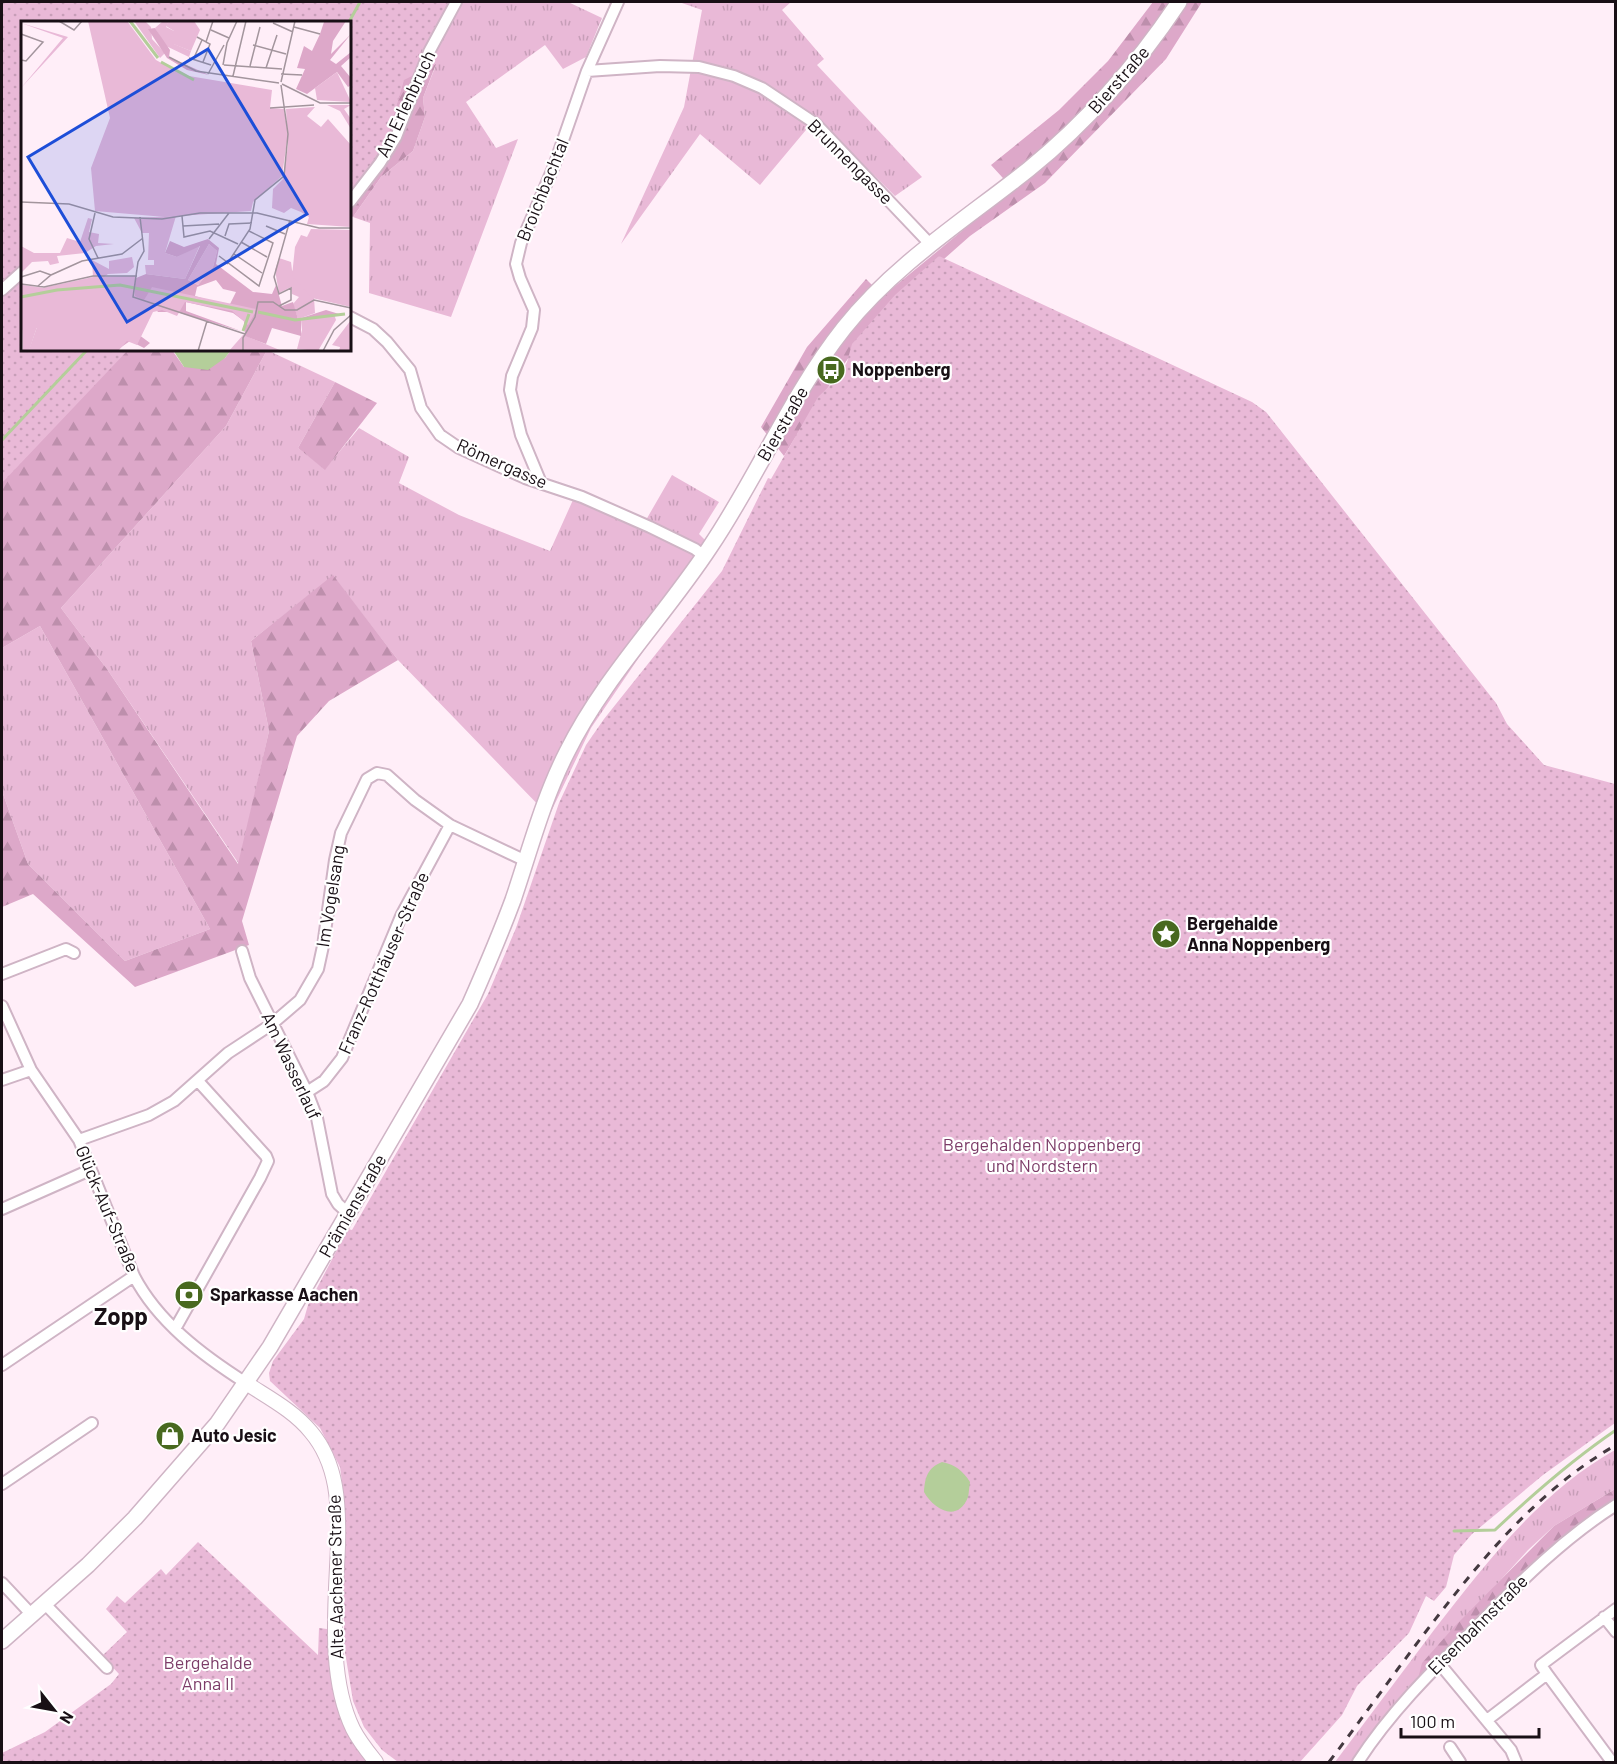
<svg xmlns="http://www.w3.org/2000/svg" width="1617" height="1764" font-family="Barlow,sans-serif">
	<defs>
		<pattern id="grass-tufts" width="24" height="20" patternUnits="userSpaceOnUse" patternTransform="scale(1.5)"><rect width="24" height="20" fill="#e9b9d7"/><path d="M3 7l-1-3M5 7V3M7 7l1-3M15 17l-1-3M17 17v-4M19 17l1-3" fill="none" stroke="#c79eb8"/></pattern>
		<pattern id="forest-firs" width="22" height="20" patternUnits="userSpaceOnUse" patternTransform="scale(1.5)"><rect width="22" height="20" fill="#dda8c9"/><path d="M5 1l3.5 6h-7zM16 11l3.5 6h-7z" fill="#bd8fac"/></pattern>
		<pattern id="park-dots" width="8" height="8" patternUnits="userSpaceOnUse" patternTransform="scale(1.5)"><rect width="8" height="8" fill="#e9b9d7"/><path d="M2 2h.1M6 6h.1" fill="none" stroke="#c79eb8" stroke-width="1.8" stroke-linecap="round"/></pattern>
	</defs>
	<rect width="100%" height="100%" fill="#ffeef8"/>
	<!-- grass -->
	<path fill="url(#grass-tufts)" d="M365,2H568L602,18L586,57L563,69L545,45L466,102L496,148L518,139L451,317L369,293L370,223L353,217L381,177L413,151L425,117L423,98L436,65L388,135L378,155L350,193V30Z
		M679,2H791L782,10L824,59L817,65L922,177L895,196L816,118L760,185L700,134L621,244L684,107L702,10Z
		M267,350L335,382L298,448L325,469L359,428L409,457L399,483L459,515L550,551L577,491L646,520L672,475L719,502L699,534L717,552L661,625L591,728L549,816L398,660L333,576L251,641L269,731L239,864L107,669L61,608L226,426Z
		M40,626L210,929L125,961L28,864L2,791V648Z
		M1615,1450V1489L1554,1526L1528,1550L1496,1585L1362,1748L1353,1762H1335C1368,1718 1401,1674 1434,1630C1486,1563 1540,1492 1615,1450Z"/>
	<!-- forest -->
	<path fill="url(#forest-firs)" d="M1153,2H1202L1166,59L1045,183L970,236L874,321L809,415L784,456L761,427L807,347L866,279L883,296L1013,189L991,165L1059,110L1108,61Z
		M436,64L423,98L425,117L413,151L381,177L353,217L350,215V193L378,155L388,135L404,80Z
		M2,253L22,350H172L184,367L225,358L231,350H267L226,426L61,608L107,669L238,864L269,731L251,641L333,575L398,660L329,701L297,736L242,921L249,945L135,987L33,894L2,907V791L28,864L125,961L210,929L40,626L2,648Z
		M335,382L377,403L325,470L298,448Z
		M1615,1489V1502L1418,1679L1422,1663L1454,1627L1554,1526Z"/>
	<!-- park -->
	<path fill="url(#park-dots)" d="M2,2H449L404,79L388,135L378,154L350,193V22H22V350H128L2,483Z
		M939,256L1252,402L1266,412L1496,703L1507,724L1544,765L1615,784V1423L1543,1475L1472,1534L1454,1555L1446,1587L1434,1601L1426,1596L1409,1633L1357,1686L1342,1715L1300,1762H398L382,1750L364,1727L353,1701L344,1646V1497L340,1467L320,1428L270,1381L269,1373L273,1361L304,1319L308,1305L348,1229L352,1230L488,994L516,928L559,803L586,745L604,719L722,571L768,478L771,479L818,397L839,377L847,362L852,344L895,295Z
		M198,1542L318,1655L319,1628L327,1629L332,1677L372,1762H2V1753L45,1732L111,1684L119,1674L102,1656L127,1632L106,1609L117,1596L125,1603L161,1569L166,1575Z"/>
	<!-- water -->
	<path fill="#b4ce9a" d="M173,350H172H231L225,358L208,370L184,367Z
		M942,1462C956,1465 963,1471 970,1482C969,1487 969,1493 968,1497C958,1523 934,1510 924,1492C925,1478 927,1468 942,1462Z"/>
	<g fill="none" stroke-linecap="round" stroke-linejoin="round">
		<!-- stream -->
		<path stroke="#b4ce9a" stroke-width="3" d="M349,22L360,2
			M2,440L87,350
			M1454,1531L1495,1530C1533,1494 1572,1460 1616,1430"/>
		<!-- minor casing -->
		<g stroke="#cfb4c5" stroke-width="14">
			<path id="minor" d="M587,71L660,66L699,67L734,76L762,88L816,124L930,244
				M350,202L380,163L396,137L429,52L456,2
				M2,290L22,272
				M350,317L373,329L387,342L410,370L421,408L440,435L459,448L525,478L582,497L650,527L695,549L704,556
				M541,483L521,435L510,390L512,376L532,328L534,310L520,278L516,264L521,243L554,166L587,71L618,2
				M242,951L250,978L307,1092L317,1118L332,1194L338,1204L348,1213
				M2,974L66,949L74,953
				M2,1006L31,1070L79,1140L134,1276C158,1322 202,1355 246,1383
				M2,1080L31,1070
				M307,1092L324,1081L342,1058L402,914L450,825
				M79,1140L149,1115L174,1101L228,1053L272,1024L300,1000L318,969L323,946L335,860L341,833L367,779L377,773L387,775L415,800L450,825L526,861
				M2,1209L90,1170
				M175,1329L260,1178L268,1161L266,1156L198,1081
				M2,1365L134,1276
				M2,1484L92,1423
				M2,1583L32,1615
				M44,1603L107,1668
				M1604,1617L1616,1632
				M1439,1663L1511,1750L1516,1762
				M1547,1674L1612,1762
				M1487,1720L1547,1674L1541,1665L1616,1609
				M1450,1747L1460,1762
				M1358,1762C1391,1711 1435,1668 1478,1625C1521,1581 1564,1538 1616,1505"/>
		</g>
		<!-- tertiary casing -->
		<g stroke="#cfb4c5" stroke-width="16">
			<path id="tertiary" d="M246,1383C269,1398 294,1411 311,1432C338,1464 339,1506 338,1545C336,1603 327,1675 353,1729C359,1741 368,1752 376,1762"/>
		</g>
		<!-- secondary casing -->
		<g stroke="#cfb4c5" stroke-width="18">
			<path id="secondary" d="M2,1641L88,1565L135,1518L217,1424L270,1347L470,1004C485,970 500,935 513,900C530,850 543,799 567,752C604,677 664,617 710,547C758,476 791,395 844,328C896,263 965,220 1029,169C1088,121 1137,65 1179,2"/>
		</g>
		<!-- minor -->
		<use href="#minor" stroke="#fff" stroke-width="10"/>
		<!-- tertiary -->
		<use href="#tertiary" stroke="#fff" stroke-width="14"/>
		<!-- secondary -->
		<use href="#secondary" stroke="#fff" stroke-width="15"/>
		<!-- rail -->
		<path stroke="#443940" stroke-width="3" stroke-dasharray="8 8" stroke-linecap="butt" d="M1329,1762C1361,1720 1392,1676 1424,1634C1479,1562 1536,1491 1616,1445"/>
	</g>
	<!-- icons -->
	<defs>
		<g id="bus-disc" transform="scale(1.5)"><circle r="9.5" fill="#48691f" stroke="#fff"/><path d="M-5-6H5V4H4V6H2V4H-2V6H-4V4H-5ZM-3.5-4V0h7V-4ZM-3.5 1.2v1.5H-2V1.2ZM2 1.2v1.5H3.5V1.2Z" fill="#fff"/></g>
		<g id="sight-disc" transform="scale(1.5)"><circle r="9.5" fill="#48691f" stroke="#fff"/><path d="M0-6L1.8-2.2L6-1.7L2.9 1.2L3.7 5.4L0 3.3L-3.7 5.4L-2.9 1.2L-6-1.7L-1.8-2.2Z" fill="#fff"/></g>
		<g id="bank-disc" transform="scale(1.5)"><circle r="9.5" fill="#48691f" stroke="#fff"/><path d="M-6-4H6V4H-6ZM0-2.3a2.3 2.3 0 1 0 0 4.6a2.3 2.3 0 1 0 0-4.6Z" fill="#fff"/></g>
		<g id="shop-disc" transform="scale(1.5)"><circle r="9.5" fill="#48691f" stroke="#fff"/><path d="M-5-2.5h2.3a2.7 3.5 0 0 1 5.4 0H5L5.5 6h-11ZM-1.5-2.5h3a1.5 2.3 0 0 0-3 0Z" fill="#fff"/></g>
	</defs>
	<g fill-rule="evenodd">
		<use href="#bus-disc" x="831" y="370"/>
		<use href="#sight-disc" x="1166" y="934"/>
		<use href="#bank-disc" x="189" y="1295"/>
		<use href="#shop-disc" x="170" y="1436"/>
	</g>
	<g text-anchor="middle" stroke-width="4.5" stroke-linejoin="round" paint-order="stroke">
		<!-- street labels -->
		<g font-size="18" fill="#180f15" stroke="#fff">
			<text transform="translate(1119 80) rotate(-49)" y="6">Bierstraße</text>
			<text transform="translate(406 104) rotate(-65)" y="6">Am Erlenbruch</text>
			<text transform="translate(850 162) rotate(45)" y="6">Brunnengasse</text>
			<text transform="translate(543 190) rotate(-68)" y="6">Broichbachtal</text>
			<text transform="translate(783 424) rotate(-60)" y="6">Bierstraße</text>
			<text transform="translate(502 464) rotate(24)" y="6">Römergasse</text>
			<text transform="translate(331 896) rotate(-81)" y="6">Im Vogelsang</text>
			<text transform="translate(384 963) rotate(-66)" y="6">Franz-Rotthäuser-Straße</text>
			<text transform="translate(291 1066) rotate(65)" y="6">Am Wasserlauf</text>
			<text transform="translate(353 1206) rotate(-60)" y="6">Prämienstraße</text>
			<text transform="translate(107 1209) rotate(67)" y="6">Glück-Auf-Straße</text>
			<text transform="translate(336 1577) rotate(-91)" y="6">Alte Aachener Straße</text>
			<text transform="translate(1478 1625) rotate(-45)" y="6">Eisenbahnstraße</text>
		</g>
		<!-- poi labels -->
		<g font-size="18" font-weight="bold" fill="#180f15" stroke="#fff" text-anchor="start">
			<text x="852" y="376">Noppenberg</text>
			<text x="1187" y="930">Bergehalde<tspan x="1187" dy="21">Anna Noppenberg</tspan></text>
			<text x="210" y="1301">Sparkasse Aachen</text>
			<text x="191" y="1442">Auto Jesic</text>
		</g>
		<!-- park labels -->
		<g font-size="18" fill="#7c3c68" stroke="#fff">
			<text x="1042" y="1151">Bergehalden Noppenberg<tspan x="1042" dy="21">und Nordstern</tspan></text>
			<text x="208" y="1669">Bergehalde<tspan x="208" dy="21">Anna II</tspan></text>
		</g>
		<!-- district labels -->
		<g font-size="24" font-weight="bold" fill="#180f15" stroke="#fff">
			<text x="121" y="1325">Zopp</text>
		</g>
	</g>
	<!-- overview -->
	<g transform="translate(21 21)">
		<rect width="330" height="330" fill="#ffeef8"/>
		<path d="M113,0H124L130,6L131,18L144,32L139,37ZM142,0H148L145,6L153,10V23L170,30L168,36L145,25L134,7ZM0,2L47,16L0,67L42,17ZM306,84H330L323,88L330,98V108L319,90ZM155,195L144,232L156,236L179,224L164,258L125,253L124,244H133V239H127L128,212H121L113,197ZM67,197L71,198L68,211L78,213L77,222L93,223L75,225L64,232L36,235L38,242L29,244L27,240L11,241L1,251L0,225L13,232H39L46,217L59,221ZM188,223L196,230L192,246L177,264L167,259ZM111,236L113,246L106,252L87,253L16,306L8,330H2L0,264L22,267L72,256L71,239L88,248V240ZM258,237L270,241L271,249L293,277L294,292L277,298L272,283L278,276L271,273L270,266L258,272L254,249ZM313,293L315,299L297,330L276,328L281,309L280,299ZM222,314L225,315L261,330H208Z" fill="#e9b9d7"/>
		<path d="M300,0H325L312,20L310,33L330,13L309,39L315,43L330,31V36L320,45L330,57V64L327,66L316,51L286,73L275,68L284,48L276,47L283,25L291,30L299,13L303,1ZM134,7L149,29L148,36L188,54L166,49L146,37L127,8ZM187,218L198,227L195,243L232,271L251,273L255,264L261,285L272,281L277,298L305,289L318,293L280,299V315L251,307L245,323L224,315L223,300L212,292L165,281V290L220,310L156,291H137L133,286L110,308L129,322L123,327L109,320L99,327L8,330L16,307H10L11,299L125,253L164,258L179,225L156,236L144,232L149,220L163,226ZM188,223L196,230L192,246L177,264L167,259ZM195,259L202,268L215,271L208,285L174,275L176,266Z" fill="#dda8c9" fill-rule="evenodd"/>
		<path d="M67,0H106L135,39L162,54L251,69L249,87L263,88L267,113L261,155L232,181L230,190L144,196L74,190L70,147L89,97ZM294,86L286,95L300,106L307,98L330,124V206L286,203L288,196L280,191L270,187L263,192L251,187L252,168L262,158L267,125L265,88ZM290,208L330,209V286L291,277L271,255L274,226L280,214L286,216ZM114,255V275L123,279L131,266L235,288L234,292L227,304L211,290L164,281L156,295L141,289L132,291L116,324L106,320L97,330H8L16,307L0,309V264L22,267L77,256ZM330,299V330H318L319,326L311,324Z" fill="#e9b9d7"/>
		<path d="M148,0H173L179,9L170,30L147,21L153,10L145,5ZM316,51L330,81L296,79L294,67Z" fill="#e9b9d7"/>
		<path fill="none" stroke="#b4ce9a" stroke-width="3" d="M109,0L137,37M140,41L173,59M0,276L36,269L99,264L232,291M237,291L274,299L324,293M222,310L228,293"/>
		<path fill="none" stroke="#a3959d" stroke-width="1.5" d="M38,0L53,9L61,0M252,2L272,11M273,6L299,13M190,9L208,17M0,13L22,21L5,40L0,39M176,16L185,21L192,0M232,24L265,33M148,36L175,50L258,62M168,37L190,44M172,39L181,19M182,41L189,23L185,21M202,44L206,22L216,0M203,44L261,48M229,45L239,6M245,47L256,14M187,53L203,24M260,53L281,54M212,55L225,0M260,61L274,0M261,63L299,82H330M249,87L293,84M0,181L48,183L92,196L141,198L179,192H236L298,207H330M74,192L68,218L77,237M161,195L163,216L189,210L217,223M119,196L123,230L117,241L112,276L224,313M162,205L198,203M245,205L264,213M204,215L208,203L231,202M188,218L208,192M220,221L246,236M213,233L241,252M198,235L238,265L252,222L228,210M206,243L229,208L234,179L263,155L267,113L260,64M0,256L19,250L30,254M0,263L23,266L72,255H116M17,265L30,254L61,240L101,233L122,217M258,285L270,279V267L258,273L253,256L269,199M177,330L186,300M222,330V317L234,296L237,281H252L264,289H276L293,279L330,287M302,330L313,309L330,294"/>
		<path fill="#1d4ed8" fill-opacity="0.15" stroke="#1d4ed8" stroke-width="3" d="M187,28L286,193L106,301L7,136Z"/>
		<rect width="330" height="330" fill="none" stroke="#180f15" stroke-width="3"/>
	</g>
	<!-- border -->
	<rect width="1617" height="1764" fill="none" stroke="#180f15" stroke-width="6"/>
	<!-- north arrow -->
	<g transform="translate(54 1710) rotate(121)" stroke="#ffffff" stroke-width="4.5" paint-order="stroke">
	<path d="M0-4.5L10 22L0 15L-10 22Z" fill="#180f15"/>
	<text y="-9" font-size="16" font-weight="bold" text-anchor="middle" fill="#180f15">N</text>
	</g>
	<!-- scale -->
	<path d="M1401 1728v9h138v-9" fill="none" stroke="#180f15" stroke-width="3"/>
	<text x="1410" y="1728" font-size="18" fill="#180f15" stroke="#ffffff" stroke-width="4.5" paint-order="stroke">100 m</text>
</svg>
